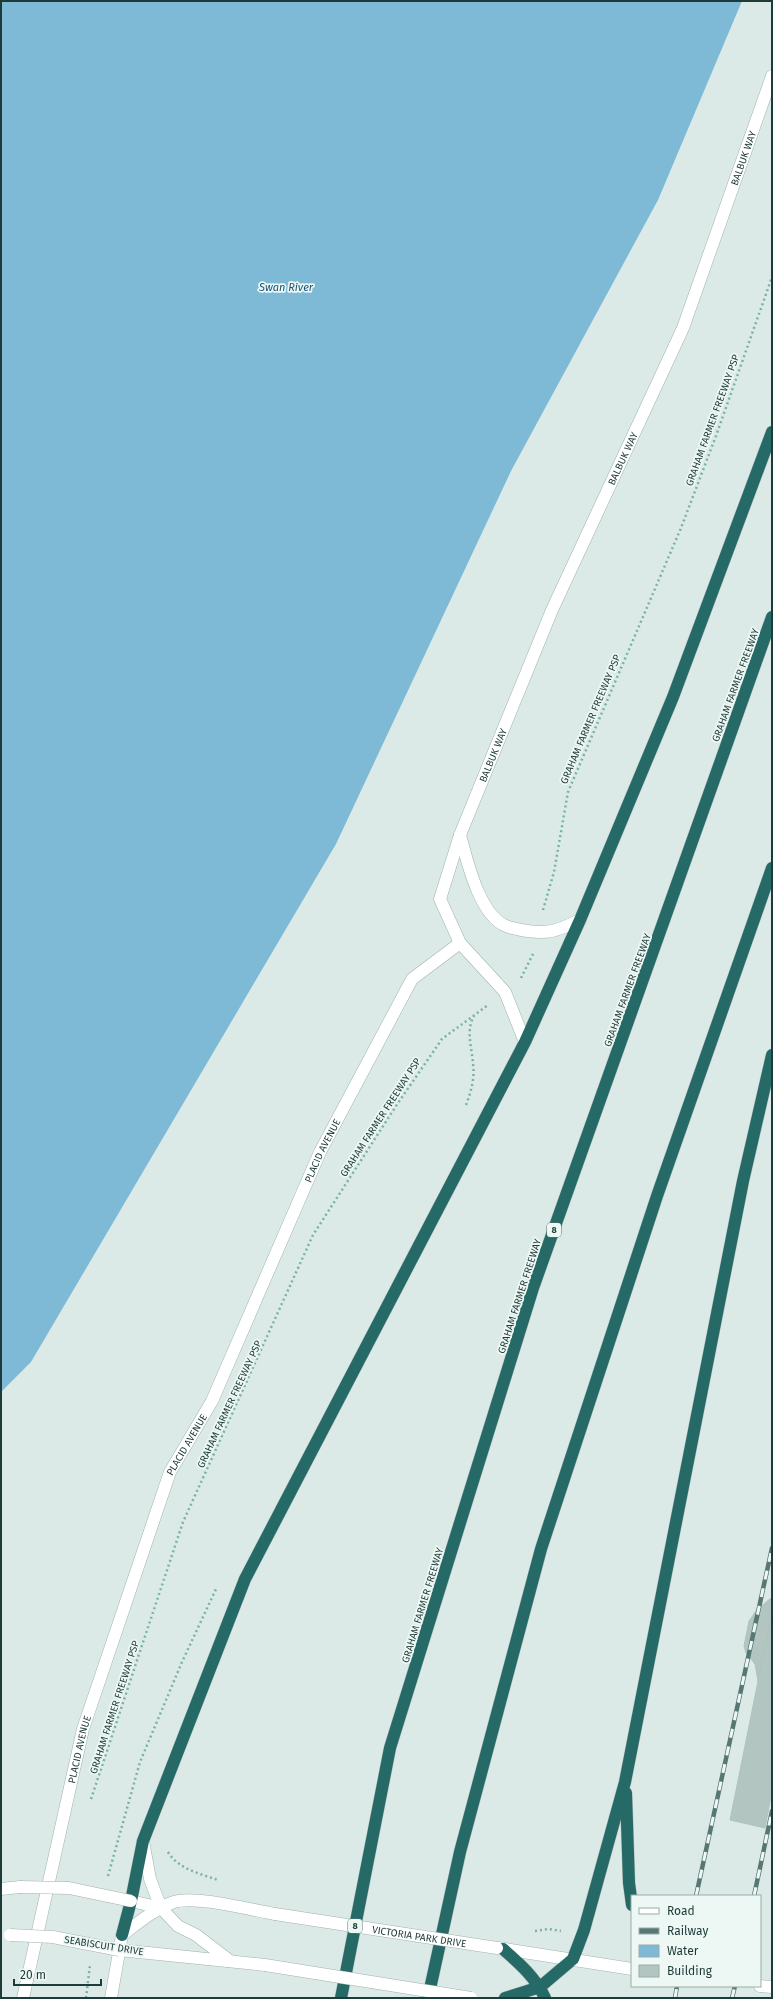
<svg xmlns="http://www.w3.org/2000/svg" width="773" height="1999" font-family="'Fira Sans',sans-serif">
	<rect width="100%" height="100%" fill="#dceae7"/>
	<!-- water -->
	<path fill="#7ebad6" d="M1,1H742L658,200L511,471L336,844L31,1362L1,1392Z"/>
	<!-- building -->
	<path fill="#b2c5c0" stroke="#aec4bf" d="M772,1597V1612L758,1681L755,1664L746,1653L744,1646L749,1621L756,1611Z
		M772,1612V1791L765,1828L730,1820Z"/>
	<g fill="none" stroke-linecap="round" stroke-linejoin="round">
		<!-- minor casing -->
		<g stroke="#9fb2af" stroke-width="13">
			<g id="minor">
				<path d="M460,835C467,860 479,915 506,926C511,928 517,929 521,930C547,935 557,931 580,920"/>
				<path id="s1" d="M525,1042L505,992L460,943L440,899L460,835L552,610L683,328L772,76"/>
				<path d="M143,1841L150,1879L161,1908L178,1926L196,1935L230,1961"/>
				<path d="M1,1889L20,1887"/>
				<path d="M131,1901L161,1908"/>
				<path d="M498,1948L632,1969"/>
				<path d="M119,1950L265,1965"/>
				<path d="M760,1986L772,1987"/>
				<path id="s2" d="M23,1998L83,1729L170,1472L212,1401L320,1152L412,979L460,943"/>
				<path d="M111,1998L122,1935C138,1923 154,1909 174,1902C195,1895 251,1910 275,1914"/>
			</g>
		</g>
		<!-- highway casing -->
		<g stroke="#bbc4c3" stroke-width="13">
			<path id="highway" d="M626,1793L629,1883L632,1905
				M122,1935L131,1901L143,1841L245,1579L525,1042L580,920L673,697L772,432
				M503,1949C519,1963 536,1978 545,1998
				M341,1998L390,1748L533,1288L772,617
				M428,1998L460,1852L541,1549L657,1196L772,868
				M505,1998L540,1987L573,1959L584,1930L625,1782L743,1181L772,1055"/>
		</g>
		<!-- path -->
		<path stroke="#79b1a9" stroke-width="2.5" stroke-dasharray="2 3" stroke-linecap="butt" d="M543,910L554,872L568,792L681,528L716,436L772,277
			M521,978L534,952
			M466,1105C471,1092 475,1078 473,1064C472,1047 465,1030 475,1014
			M91,1799L183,1522L313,1235L396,1106L442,1039L488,1005
			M168,1852C178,1869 201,1874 218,1880
			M108,1876L140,1762L182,1662L216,1589
			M535,1931L549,1929L561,1931
			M86,1998L90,1965"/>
		<!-- minor -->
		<use href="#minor" stroke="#fff" stroke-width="12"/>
		<!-- highway -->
		<use href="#highway" stroke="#266a67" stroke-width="12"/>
		<!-- rail casing -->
		<g stroke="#577774" stroke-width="4.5">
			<path id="rail" d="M696,1896L772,1548
				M754,1896L772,1811
				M675,1998L677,1986
				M732,1998L735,1986"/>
		</g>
		<!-- rail -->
		<use href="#rail" stroke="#edf7f4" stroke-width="3" stroke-dasharray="9" stroke-linecap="butt"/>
		<!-- minor-bridge casing -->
		<g stroke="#9fb2af" stroke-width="13" stroke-linecap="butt">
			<g id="minor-bridge">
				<path d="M20,1887L69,1888L131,1901"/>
				<path id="s3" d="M275,1914L497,1948"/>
				<path d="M10,1935L53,1937L119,1950"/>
				<path d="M265,1965L471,1998"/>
			</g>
		</g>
		<!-- minor-bridge -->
		<use href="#minor-bridge" stroke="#fff" stroke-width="12"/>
	</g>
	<g text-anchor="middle" stroke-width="3.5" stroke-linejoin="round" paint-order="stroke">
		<!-- shield labels -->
		<g fill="#edf7f4" stroke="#5b7370" stroke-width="1">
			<rect x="547" y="1223" width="14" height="14" rx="3"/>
			<rect x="348" y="1919" width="14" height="14" rx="3"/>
		</g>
		<g font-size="9" font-weight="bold" fill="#1d3b38">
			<text x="554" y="1233">8</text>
			<text x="355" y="1929">8</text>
		</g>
		<!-- street labels -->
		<g font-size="10" fill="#1d3b38" stroke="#edf7f4">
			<text dy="4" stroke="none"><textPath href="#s1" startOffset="970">BALBUK WAY</textPath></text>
			<text transform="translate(712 420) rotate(-70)" y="4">GRAHAM FARMER FREEWAY PSP</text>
			<text dy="4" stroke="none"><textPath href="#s1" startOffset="646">BALBUK WAY</textPath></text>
			<text transform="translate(735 685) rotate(-70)" y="4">GRAHAM FARMER FREEWAY</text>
			<text transform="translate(590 719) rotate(-67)" y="4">GRAHAM FARMER FREEWAY PSP</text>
			<text dy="4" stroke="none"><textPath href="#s1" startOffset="322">BALBUK WAY</textPath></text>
			<text transform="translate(627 990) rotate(-70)" y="4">GRAHAM FARMER FREEWAY</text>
			<text transform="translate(380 1117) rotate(-57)" y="4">GRAHAM FARMER FREEWAY PSP</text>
			<text dy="4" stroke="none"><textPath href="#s2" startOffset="903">PLACID AVENUE</textPath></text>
			<text transform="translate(519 1296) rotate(-72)" y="4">GRAHAM FARMER FREEWAY</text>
			<text transform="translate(229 1404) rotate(-65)" y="4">GRAHAM FARMER FREEWAY PSP</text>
			<text dy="4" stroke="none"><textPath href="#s2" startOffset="579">PLACID AVENUE</textPath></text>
			<text transform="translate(422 1605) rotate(-73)" y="4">GRAHAM FARMER FREEWAY</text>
			<text transform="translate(114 1707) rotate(-72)" y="4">GRAHAM FARMER FREEWAY PSP</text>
			<text dy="4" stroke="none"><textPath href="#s2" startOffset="255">PLACID AVENUE</textPath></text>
			<text dy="4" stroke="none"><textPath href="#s3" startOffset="146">VICTORIA PARK DRIVE</textPath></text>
			<text transform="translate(104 1945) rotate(9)" y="4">SEABISCUIT DRIVE</text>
		</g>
		<!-- water labels -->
		<g font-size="11" font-style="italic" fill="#12587c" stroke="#edf7f4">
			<text x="286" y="291">Swan River</text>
		</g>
	</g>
	<!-- border -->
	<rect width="773" height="1999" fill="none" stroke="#1d3b38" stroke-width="4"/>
	<!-- legend -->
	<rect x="631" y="1895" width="130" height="92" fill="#edf7f4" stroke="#9aaca9"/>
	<rect x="639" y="1908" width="20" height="6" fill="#ffffff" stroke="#9aaca9"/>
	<text x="667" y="1915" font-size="12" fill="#1d3b38">Road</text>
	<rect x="639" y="1928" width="20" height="6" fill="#577774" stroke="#9aaca9"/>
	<text x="667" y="1935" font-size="12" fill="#1d3b38">Railway</text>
	<rect x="639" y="1945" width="20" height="12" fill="#7ebad6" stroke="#9aaca9"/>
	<text x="667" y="1955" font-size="12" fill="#1d3b38">Water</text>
	<rect x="639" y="1965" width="20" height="12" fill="#b2c5c0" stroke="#9aaca9"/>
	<text x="667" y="1975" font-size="12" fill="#1d3b38">Building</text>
	<!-- scale -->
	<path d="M14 1979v6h87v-6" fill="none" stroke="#1d3b38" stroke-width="2"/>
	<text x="20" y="1979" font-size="12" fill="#1d3b38" stroke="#edf7f4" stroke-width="3" paint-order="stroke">20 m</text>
</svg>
